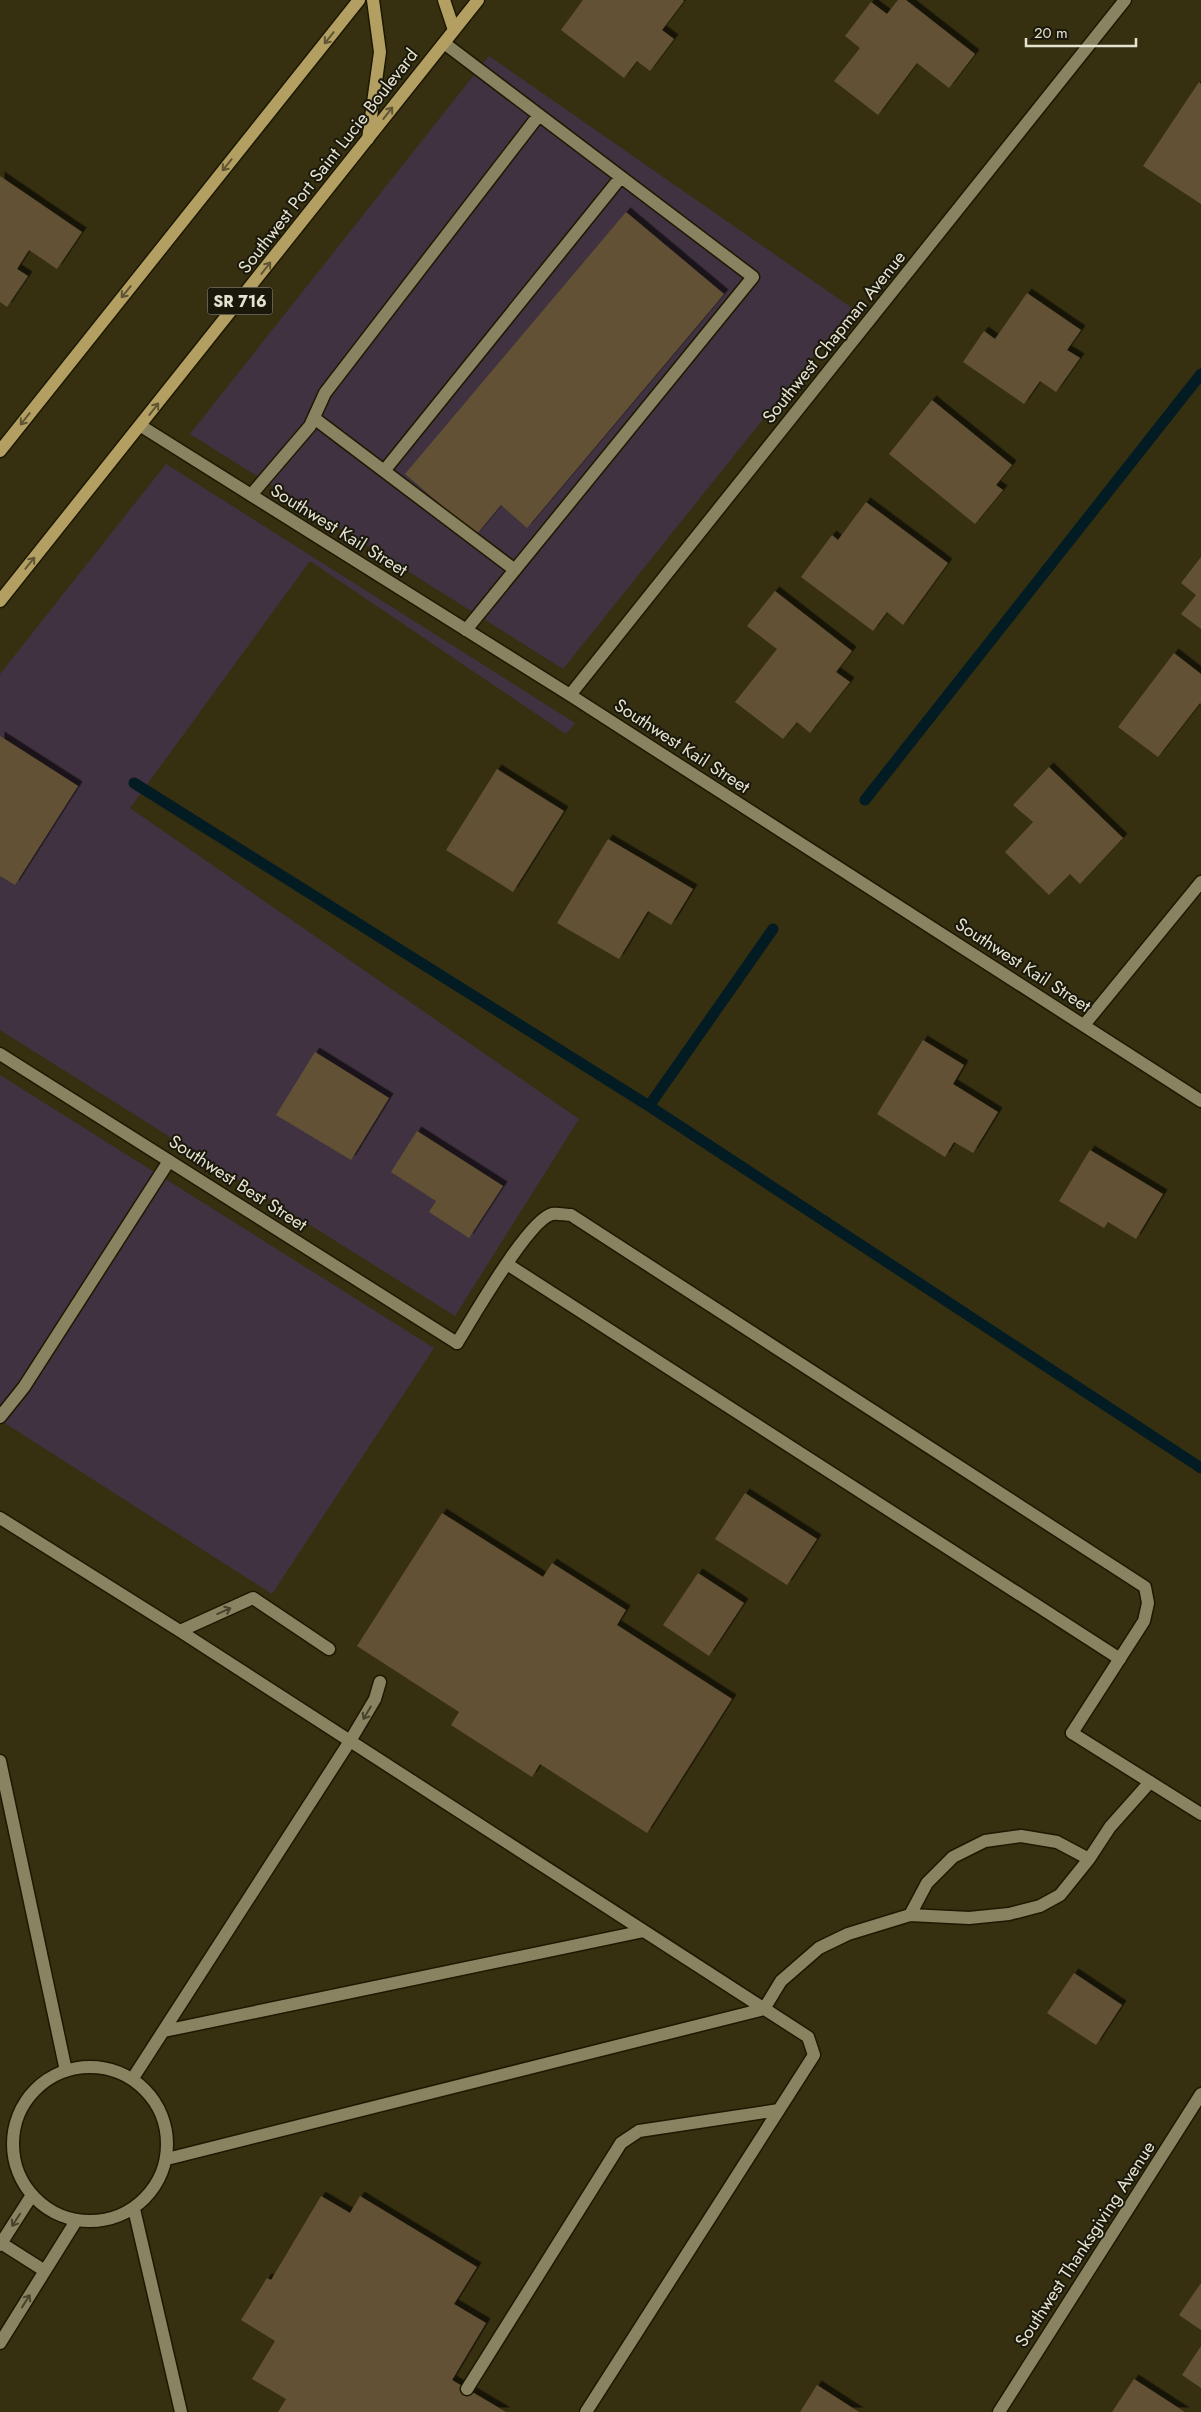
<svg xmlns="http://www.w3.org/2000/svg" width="1201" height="2412" font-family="Jost,sans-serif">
	<defs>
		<filter id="shadow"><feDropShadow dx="4.5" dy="-4.5" stdDeviation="0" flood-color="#0009"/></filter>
	</defs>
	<rect width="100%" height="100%" fill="#363011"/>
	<!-- commercial -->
	<path fill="#403240" d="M489,56L852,308L563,669L190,434Z
		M166,464L575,723L566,734L310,561L130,808L579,1119L455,1316L0,1030V674Z
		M0,1075L434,1348L272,1594L0,1420Z"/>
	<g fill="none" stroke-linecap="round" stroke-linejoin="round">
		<!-- stream -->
		<path stroke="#031c23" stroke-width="11" d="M134,783L649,1106L1201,1468
			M865,800L1201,374
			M649,1106L773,929"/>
	</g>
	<!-- building -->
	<path fill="#625134" filter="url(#shadow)" d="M583,0H683L684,1L662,30L674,39L650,71L637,61L624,78L561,30Z
		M898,0H906L975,54L949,88L917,63L878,115L834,81L860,48L845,36L871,2L887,14Z
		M1199,82L1201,84V204L1143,166Z
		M0,176L82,232L57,269L29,250L17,269L28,276L7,307L0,302Z
		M626,212L724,294L527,528L501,505L476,535L405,474Z
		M1027,293L1081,330L1067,350L1080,358L1056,392L1040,381L1024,404L963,362L984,331L995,339Z
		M932,400L1012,465L996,485L1003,490L975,524L889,454Z
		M866,502L948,563L903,625L887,612L873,631L801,577L832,535L838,540Z
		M1201,557V629L1181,614L1196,595L1181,583Z
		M775,591L852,651L836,672L850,682L810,733L797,722L783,739L735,702L777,649L747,626Z
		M1174,653L1201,674V704L1200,703L1158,757L1118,727Z
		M0,736L78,786L15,885L0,876Z
		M1049,767L1123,838L1080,884L1070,874L1049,895L1005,852L1033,822L1013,805Z
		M497,769L564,811L513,892L446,850Z
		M608,839L693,889L671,925L648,911L619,959L557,923Z
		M923,1040L964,1065L953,1084L998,1112L973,1153L954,1142L945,1157L877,1114Z
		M315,1052L389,1098L351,1160L276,1115Z
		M417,1131L503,1186L469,1238L429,1212L436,1201L391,1172Z
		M1090,1150L1163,1194L1136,1239L1108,1222L1104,1228L1059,1201Z
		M745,1493L817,1539L787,1585L715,1539Z
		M442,1513L543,1577L552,1563L626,1610L617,1625L732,1699L647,1833L540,1764L532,1777L451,1725L459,1712L357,1646Z
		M698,1573L744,1603L709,1656L663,1625Z
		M1074,1973L1122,2005L1096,2045L1047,2013Z
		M321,2196L350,2213L360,2196L477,2267L454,2304L486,2323L452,2380L506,2412H278L286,2399L252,2379L275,2341L241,2320L267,2278L271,2280Z
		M1201,2283V2330L1179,2315Z
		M1201,2346V2388L1182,2375Z
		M1134,2379L1185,2412H1112Z
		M817,2385L859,2412H800Z"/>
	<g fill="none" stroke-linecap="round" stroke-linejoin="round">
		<!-- service casing -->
		<g stroke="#1d1800" stroke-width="15">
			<path id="service" d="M444,43L753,277L466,630
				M314,418L515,570
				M384,471L621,177
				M251,495L310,426L325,393L539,115
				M507,1264L1120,1659
				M457,1343C472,1319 528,1220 552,1214C557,1213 566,1215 571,1215L1145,1587L1148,1603L1144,1621L1072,1733
				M0,1417L24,1387L169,1161
				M0,1518L180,1631L808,2037L814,2055L586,2412
				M180,1631L253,1598L329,1649
				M0,1761L66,2071
				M910,1915L927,1883L953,1857L985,1841L1021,1836L1057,1842L1089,1859
				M164,2031L644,1931
				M13 2144a77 77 0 1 1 154 0a77 77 0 1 1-154 0Z
				M133,2078L350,1741L375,1699L380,1682
				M167,2159L764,2009L781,1981L819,1948L848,1934L910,1915L969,1918L1009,1914L1040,1906L1060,1895L1089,1859L1110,1827L1150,1782
				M134,2209L181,2412
				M1,2243L45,2271
				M0,2245L32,2195
				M0,2343L76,2221
				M467,2389L621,2143L639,2131L779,2110"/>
		</g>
		<!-- minor casing -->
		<g stroke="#1d1800" stroke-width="15">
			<path id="minor" d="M141,426L570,695L1201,1101
				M570,695L1125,0
				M1084,1025L1201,882
				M0,1054L457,1343
				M1072,1733L1201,1814
				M999,2412L1201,2094"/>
		</g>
		<!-- primary casing -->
		<g stroke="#1d1800" stroke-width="15">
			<path id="primary" d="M444,0L454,30
				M368,139L380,52L373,0
				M0,451L359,0
				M0,601L478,0"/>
		</g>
		<!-- service -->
		<use href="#service" stroke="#898361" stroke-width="12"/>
		<!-- minor -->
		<use href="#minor" stroke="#898361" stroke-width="12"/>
		<!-- primary -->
		<use href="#primary" stroke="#b49f63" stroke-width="12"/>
	</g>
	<!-- one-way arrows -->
	<defs><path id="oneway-shaft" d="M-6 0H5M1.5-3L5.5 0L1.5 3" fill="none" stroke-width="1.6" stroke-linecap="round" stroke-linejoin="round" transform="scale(1.25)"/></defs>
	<g stroke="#5f5533">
		<use href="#oneway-shaft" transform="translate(329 38) rotate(129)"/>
		<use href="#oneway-shaft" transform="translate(388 113) rotate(-52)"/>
		<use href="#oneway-shaft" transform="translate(227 165) rotate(129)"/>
		<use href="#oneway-shaft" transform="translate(266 268) rotate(-52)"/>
		<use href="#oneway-shaft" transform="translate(126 292) rotate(129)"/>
		<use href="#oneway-shaft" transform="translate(154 409) rotate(-52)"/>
		<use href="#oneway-shaft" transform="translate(25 419) rotate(128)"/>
		<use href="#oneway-shaft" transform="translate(30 563) rotate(-51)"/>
	</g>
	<g stroke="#46432d">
		<use href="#oneway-shaft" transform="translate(224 1611) rotate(-24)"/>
		<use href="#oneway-shaft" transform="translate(367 1713) rotate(121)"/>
		<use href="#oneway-shaft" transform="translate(16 2220) rotate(123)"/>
		<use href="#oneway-shaft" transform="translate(26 2301) rotate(-58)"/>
	</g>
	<g text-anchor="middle" stroke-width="4" stroke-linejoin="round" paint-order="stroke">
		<!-- shield labels -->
		<rect fill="#1a180b" stroke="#a8a595" stroke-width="1" x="207.5" y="287.5" width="65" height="27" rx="4"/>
		<g font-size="16" font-weight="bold" fill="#e5e2d0">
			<text x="240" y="307">SR 716</text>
		</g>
		<!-- street labels -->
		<g font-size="18" fill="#e5e2d0" stroke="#1a180b">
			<text transform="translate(328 161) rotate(-52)" y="6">Southwest Port Saint Lucie Boulevard</text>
			<text transform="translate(834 337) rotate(-51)" y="6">Southwest Chapman Avenue</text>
			<text transform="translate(339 530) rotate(32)" y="6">Southwest Kail Street</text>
			<text transform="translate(682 746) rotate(33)" y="6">Southwest Kail Street</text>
			<text transform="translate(1023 965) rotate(33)" y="6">Southwest Kail Street</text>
			<text transform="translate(238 1183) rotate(33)" y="6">Southwest Best Street</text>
			<text transform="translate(1085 2244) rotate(-57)" y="6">Southwest Thanksgiving Avenue</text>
		</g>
	</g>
	<!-- scale -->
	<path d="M1026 38v8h110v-8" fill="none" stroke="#e5e2d0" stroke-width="2.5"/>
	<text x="1034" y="38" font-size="15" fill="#e5e2d0" stroke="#1a180b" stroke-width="4" paint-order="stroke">20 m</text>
</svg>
